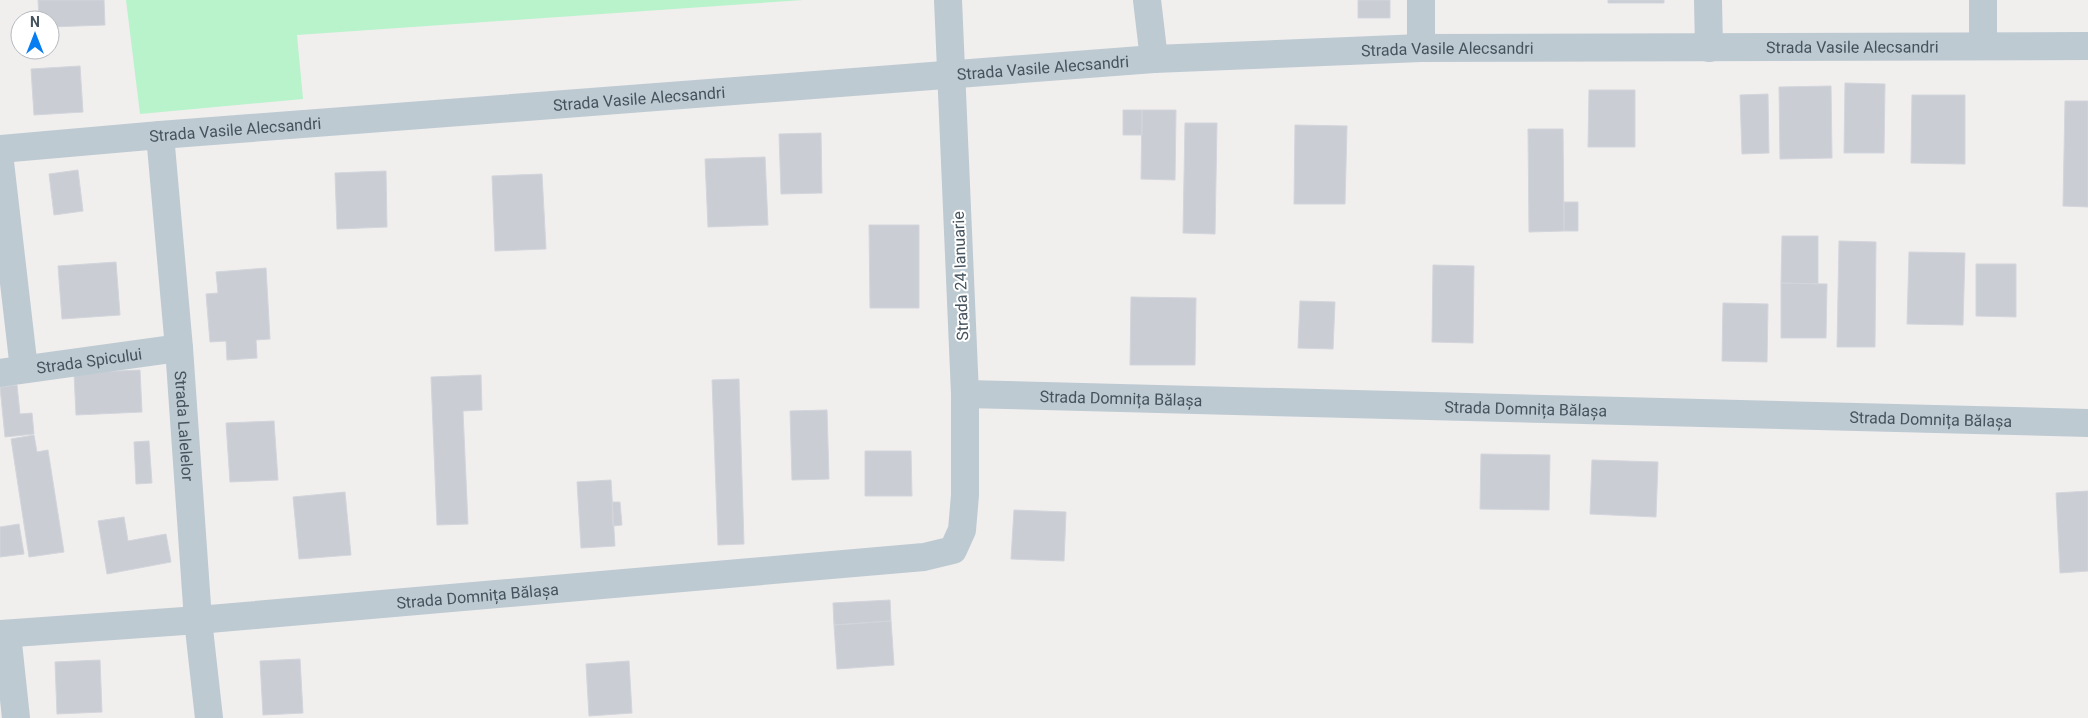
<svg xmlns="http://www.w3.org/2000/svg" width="2088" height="718" font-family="Roboto,sans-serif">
	<rect width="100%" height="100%" fill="#f1eeee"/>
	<!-- green -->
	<path fill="#b8f3cb" d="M126,0H803L297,35L303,99L140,114Z"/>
	<!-- building -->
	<path fill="#caced4" stroke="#d2d5db" d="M38,0H104L105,25L50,27V20H39Z
		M1358,0H1390V18H1358Z
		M1608,0H1664V3H1608Z
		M80,66L83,112L34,115L31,69Z
		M1845,83L1885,84L1884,153H1844Z
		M1831,86L1832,158L1780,159L1779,87Z
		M1589,90H1635V147H1588Z
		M1768,94L1769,153L1742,154L1740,95Z
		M1912,95H1965V164L1911,163Z
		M2065,101H2088V207L2063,206Z
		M1123,110H1142V135H1123Z
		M1142,110H1176L1175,180L1141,179Z
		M1185,123H1217L1215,234L1183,233Z
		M1295,125L1347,126L1345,204H1294Z
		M1528,129H1563L1564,231L1529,232Z
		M821,133L822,193L781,194L779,134Z
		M765,157L768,225L708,227L705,159Z
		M78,170L83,211L54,215L49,174Z
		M386,171L387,227L337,229L335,173Z
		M542,174L546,249L495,251L492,176Z
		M1564,202H1578V231H1564Z
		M869,225H919V308H870Z
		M1782,236H1818V284L1781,283Z
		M1839,241L1876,242L1875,347H1837Z
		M1909,252L1965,253L1963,325L1907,324Z
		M116,262L120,315L62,319L58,266Z
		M1976,264H2016V317L1976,316Z
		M1433,265L1474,266L1473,343L1432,342Z
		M266,268L270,339L256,340L257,358L227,360L226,341L210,342L206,294L218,293L216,272Z
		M1781,283L1827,284L1826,338H1781Z
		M1131,297L1196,298L1195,365H1130Z
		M1300,301L1335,302L1333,349L1298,348Z
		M1723,303L1768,304L1767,362L1722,361Z
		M140,370L142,412L76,415L74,373Z
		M481,375L482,410L463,411L468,524L437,525L431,377Z
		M739,379L744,544L718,545L712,380Z
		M17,385L20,414L32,413L34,434L5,437L0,387Z
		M827,410L829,479L792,480L790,411Z
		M274,421L278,480L230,482L226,423Z
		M34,435L37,452L48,450L64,552L29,557L11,439Z
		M149,441L152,483L136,484L134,442Z
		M865,451H911L912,496H865Z
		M1481,454L1550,455L1549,510L1480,509Z
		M1592,460L1658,462L1656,517L1590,514Z
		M611,480L615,546L581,548L577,482Z
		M2088,491V571L2060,573L2056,493Z
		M345,492L351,555L299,559L293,497Z
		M612,502H620L622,525L613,526Z
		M1014,510L1066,512L1064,561L1011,559Z
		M124,517L128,541L166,534L171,562L107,574L98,521Z
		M19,524L24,554L0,557V527Z
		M890,600L891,621L834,625L833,603Z
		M891,621L894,665L837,669L834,625Z
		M300,659L303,713L263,715L260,661Z
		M100,660L102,712L57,714L55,662Z
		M629,661L632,713L589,716L586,664Z"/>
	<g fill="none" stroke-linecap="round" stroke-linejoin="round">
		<!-- street -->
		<g stroke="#bdcad2" stroke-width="28">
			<path d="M1147,0L1154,59"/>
			<path d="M1421,0V48"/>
			<path d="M1708,0L1709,48"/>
			<path d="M1983,0V46"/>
			<path id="s1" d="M160,135L179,348L198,620L209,718"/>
			<path id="s2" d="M0,149L160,135L1154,59L1421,48L2088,46"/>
			<path d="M0,162L24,369"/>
			<path id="s3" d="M0,373L179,348"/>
			<path id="s4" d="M965,394L2088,423"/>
			<path id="s5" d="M0,634L198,620L924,557L953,550L962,530L965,495V394L948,0"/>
			<path d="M7,634L16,718"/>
		</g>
	</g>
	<g text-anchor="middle" stroke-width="4" stroke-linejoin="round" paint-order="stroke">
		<!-- street labels -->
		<g font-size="16" fill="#45535e" stroke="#fff">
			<text dy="6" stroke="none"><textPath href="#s2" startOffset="1856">Strada Vasile Alecsandri</textPath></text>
			<text dy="6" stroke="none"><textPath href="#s2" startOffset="1451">Strada Vasile Alecsandri</textPath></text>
			<text dy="6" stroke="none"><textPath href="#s2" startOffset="1046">Strada Vasile Alecsandri</textPath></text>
			<text dy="6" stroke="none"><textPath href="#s2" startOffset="641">Strada Vasile Alecsandri</textPath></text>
			<text dy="6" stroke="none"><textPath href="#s2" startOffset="236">Strada Vasile Alecsandri</textPath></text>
			<text transform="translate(960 276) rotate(-92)" y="6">Strada 24 Ianuarie</text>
			<text dy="6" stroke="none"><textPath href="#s3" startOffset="90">Strada Spicului</textPath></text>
			<text dy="6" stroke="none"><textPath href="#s4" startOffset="156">Strada Domnița Bălașa</textPath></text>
			<text dy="6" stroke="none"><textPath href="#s4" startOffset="561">Strada Domnița Bălașa</textPath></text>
			<text dy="6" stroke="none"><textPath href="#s4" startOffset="966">Strada Domnița Bălașa</textPath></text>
			<text dy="6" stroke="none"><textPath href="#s1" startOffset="292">Strada Lalelelor</textPath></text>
			<text dy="6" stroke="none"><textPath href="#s5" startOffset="479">Strada Domnița Bălașa</textPath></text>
		</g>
	</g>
	<!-- north arrow -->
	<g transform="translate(35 35)"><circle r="24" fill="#ffffff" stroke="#b5babf"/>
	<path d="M0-4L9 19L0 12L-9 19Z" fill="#077df2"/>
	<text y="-8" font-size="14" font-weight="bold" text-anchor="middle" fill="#45535e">N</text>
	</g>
</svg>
